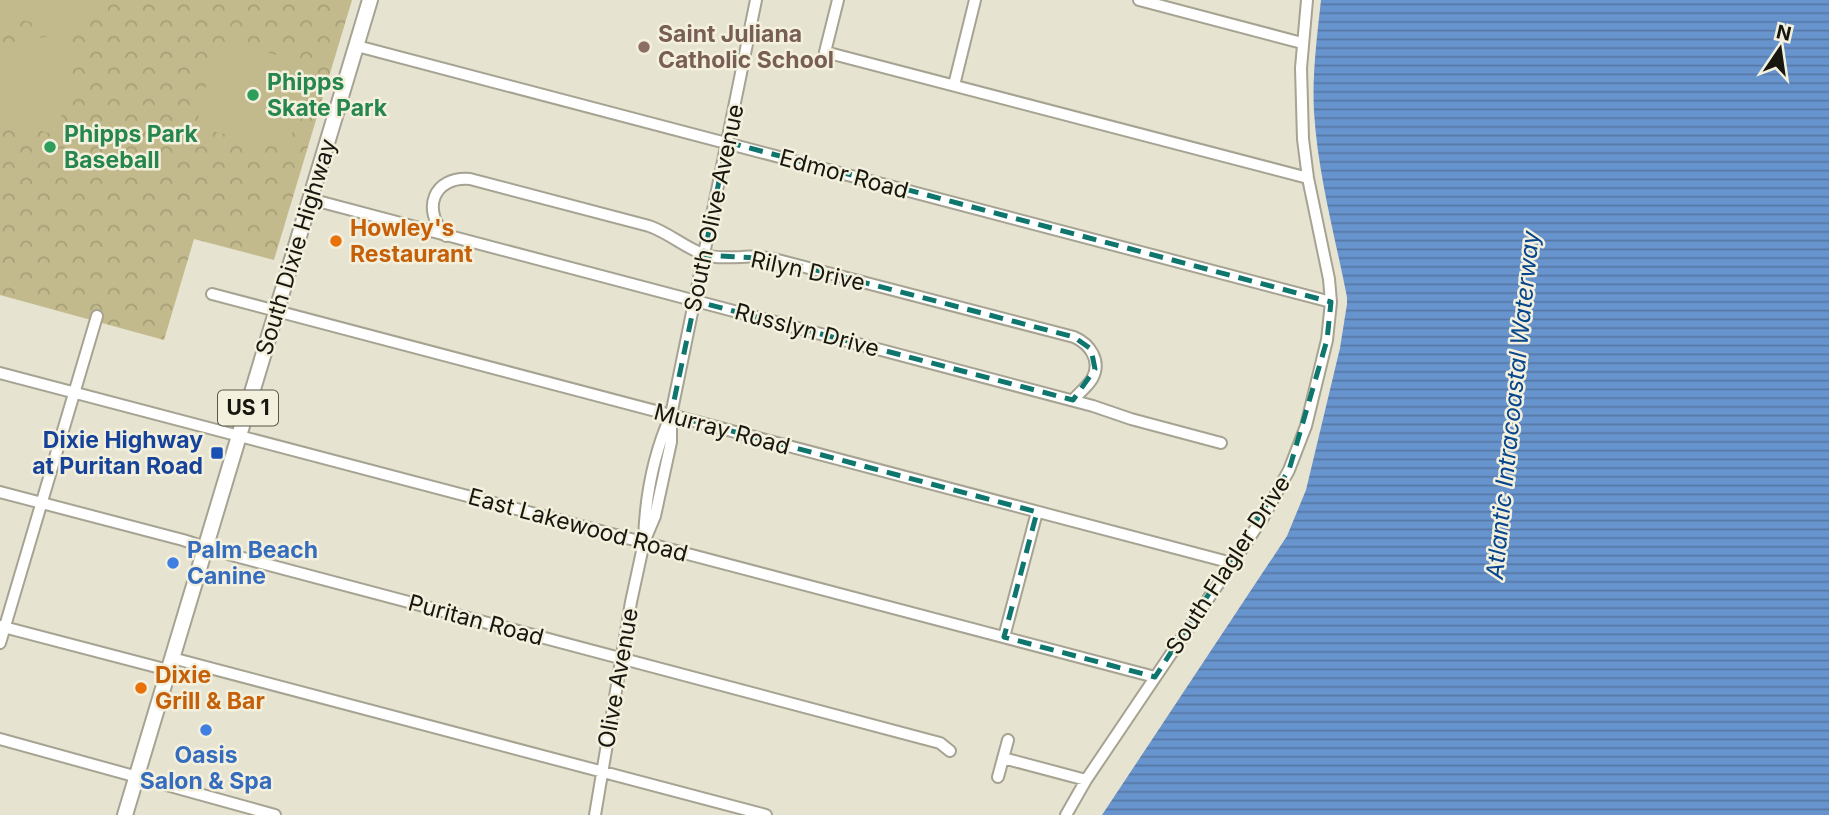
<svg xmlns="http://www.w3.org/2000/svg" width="1829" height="815" font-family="Inter,sans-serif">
	<defs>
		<pattern id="park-crowns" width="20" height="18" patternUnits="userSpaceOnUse" patternTransform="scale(1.75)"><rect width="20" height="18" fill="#c2ba8c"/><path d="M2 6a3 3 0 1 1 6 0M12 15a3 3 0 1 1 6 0" fill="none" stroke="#a69f78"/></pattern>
		<pattern id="water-rules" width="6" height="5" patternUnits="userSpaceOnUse" patternTransform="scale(1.75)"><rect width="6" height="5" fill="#6894ce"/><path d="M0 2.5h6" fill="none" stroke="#5578a6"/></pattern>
	</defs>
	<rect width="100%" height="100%" fill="#e6e3d1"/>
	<!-- park -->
	<path fill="url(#park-crowns)" d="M0,0H352L274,260L194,239L164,340L0,295Z"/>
	<!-- pitch -->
	<path fill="#c2ba8c" d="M0,0H91L84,29L75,32L0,15Z
		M49,37L78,44L59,125L48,133L0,119V49L20,39Z
		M217,40L310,63L288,150L196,127Z"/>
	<!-- water -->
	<path fill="url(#water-rules)" d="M1321,0H1829V815H1102L1287,536L1306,490L1340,348L1347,304V297C1335,236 1318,175 1314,112C1312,75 1317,37 1321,0Z"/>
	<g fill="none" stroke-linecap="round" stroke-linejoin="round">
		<!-- minor casing -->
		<g stroke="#a6a392" stroke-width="14">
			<path id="minor" d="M838,0L825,52L1308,178
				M1139,0L1302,43
				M357,46L1331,302
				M954,85L975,0
				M310,199L1093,406L1131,419L1221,443
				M446,236C421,210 433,176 470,179L649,226C669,233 684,247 703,254C716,259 728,257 741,257C752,256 763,257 774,259L1074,337C1090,344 1102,361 1092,379C1087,387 1079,393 1073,400
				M212,294L1232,563
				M0,373L1155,677
				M0,492L183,540L224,553L940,743L950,751
				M644,542C645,499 653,455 671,415L756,0
				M0,626L168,670
				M1004,637L1037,512
				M0,643L97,316
				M172,658L766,815
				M0,739L275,815
				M1003,758L1086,780
				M998,777L1008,740
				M595,815L631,602L644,542L655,516L671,442V422
				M1066,815L1086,780L1264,516L1289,470L1306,426L1327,340L1331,302L1329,279L1308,178L1303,139L1301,68L1307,0"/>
		</g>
		<!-- major casing -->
		<g stroke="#a6a392" stroke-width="18">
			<path id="major" d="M125,815L370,0"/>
		</g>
		<!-- minor -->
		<use href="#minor" stroke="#fff" stroke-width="10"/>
		<!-- major -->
		<use href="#major" stroke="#fff" stroke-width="14"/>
	</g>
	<!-- marked area -->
	<path fill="none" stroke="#0f766e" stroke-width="5" stroke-dasharray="14 9" stroke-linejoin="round" d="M727,142L1331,302L1327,340L1289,470L1155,677L1004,637L1037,512L671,415L695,301L1073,400L1095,369L1091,349L1074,337L774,259L704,255Z"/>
	<!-- markers -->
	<circle fill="#8d6e63" stroke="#f4f0de" stroke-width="2.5" cx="644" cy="47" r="7"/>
	<g fill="#2e9e5b" stroke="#f4f0de" stroke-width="2.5">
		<circle cx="253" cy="95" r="7"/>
		<circle cx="50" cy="147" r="7"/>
	</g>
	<g fill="#e8710a" stroke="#f4f0de" stroke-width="2.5">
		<circle cx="336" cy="241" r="7"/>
		<circle cx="141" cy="688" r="7"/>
	</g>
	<rect fill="#1a4fb4" stroke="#f4f0de" stroke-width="2.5" x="210" y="446" width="14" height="14" rx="3.5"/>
	<g fill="#3f7fe0" stroke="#f4f0de" stroke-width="2.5">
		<circle cx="173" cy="563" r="7"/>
		<circle cx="206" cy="730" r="7"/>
	</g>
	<g text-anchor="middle" stroke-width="5" stroke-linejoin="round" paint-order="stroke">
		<!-- shield labels -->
		<rect fill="#f4f0de" stroke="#59574d" stroke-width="2" x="218" y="390.5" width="60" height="35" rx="5"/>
		<g font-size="21" font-weight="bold" fill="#17160f">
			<text x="248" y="415">US 1</text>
		</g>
		<!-- education labels -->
		<g font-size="23" font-weight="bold" fill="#785e54" stroke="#f4f0de" text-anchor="start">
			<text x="658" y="42">Saint Juliana<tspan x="658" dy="26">Catholic School</tspan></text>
		</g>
		<!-- leisure labels -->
		<g font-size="23" font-weight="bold" fill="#27864d" stroke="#f4f0de" text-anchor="start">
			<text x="267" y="90">Phipps<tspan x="267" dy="26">Skate Park</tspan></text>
			<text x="64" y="142">Phipps Park<tspan x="64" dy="26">Baseball</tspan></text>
		</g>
		<!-- street labels -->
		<g font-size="23" fill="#17160f" stroke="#f4f0de">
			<text transform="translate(844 174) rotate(15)" y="8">Edmor Road</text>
			<text transform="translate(714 208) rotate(-78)" y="8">South Olive Avenue</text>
			<text transform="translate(296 247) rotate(-73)" y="8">South Dixie Highway</text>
			<text transform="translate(808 271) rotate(12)" y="8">Rilyn Drive</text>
			<text transform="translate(807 330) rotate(15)" y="8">Russlyn Drive</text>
			<text transform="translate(722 429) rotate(15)" y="8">Murray Road</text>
			<text transform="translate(578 525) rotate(15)" y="8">East Lakewood Road</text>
			<text transform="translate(1228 565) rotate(-57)" y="8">South Flagler Drive</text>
			<text transform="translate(476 620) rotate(15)" y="8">Puritan Road</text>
			<text transform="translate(618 678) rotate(-80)" y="8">Olive Avenue</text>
		</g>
		<!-- food labels -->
		<g font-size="23" font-weight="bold" fill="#c56008" stroke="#f4f0de" text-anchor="start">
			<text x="350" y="236">Howley's<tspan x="350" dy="26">Restaurant</tspan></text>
			<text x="155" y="683">Dixie<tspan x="155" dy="26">Grill &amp; Bar</tspan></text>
		</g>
		<!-- transit labels -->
		<g font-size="23" font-weight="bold" fill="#164399" stroke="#f4f0de" text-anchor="end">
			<text x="203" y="448">Dixie Highway<tspan x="203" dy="26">at Puritan Road</tspan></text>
		</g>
		<!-- shop labels -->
		<g font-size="23" font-weight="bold" fill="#366cbe" stroke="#f4f0de" text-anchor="start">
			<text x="187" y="558">Palm Beach<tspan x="187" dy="26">Canine</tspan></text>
			<text x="206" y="763" text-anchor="middle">Oasis<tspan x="206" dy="26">Salon &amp; Spa</tspan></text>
		</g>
		<!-- water labels -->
		<g font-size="24" font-style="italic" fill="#07468c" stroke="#f4f0de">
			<text transform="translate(1513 405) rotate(-84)" y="8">Atlantic Intracoastal Waterway</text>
		</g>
	</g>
	<!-- north arrow -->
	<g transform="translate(1780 49) rotate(13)" stroke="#f4f0de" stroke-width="5" paint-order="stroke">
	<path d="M0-5L12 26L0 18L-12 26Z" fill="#17160f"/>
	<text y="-10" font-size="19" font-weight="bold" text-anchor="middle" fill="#17160f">N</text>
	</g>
</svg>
